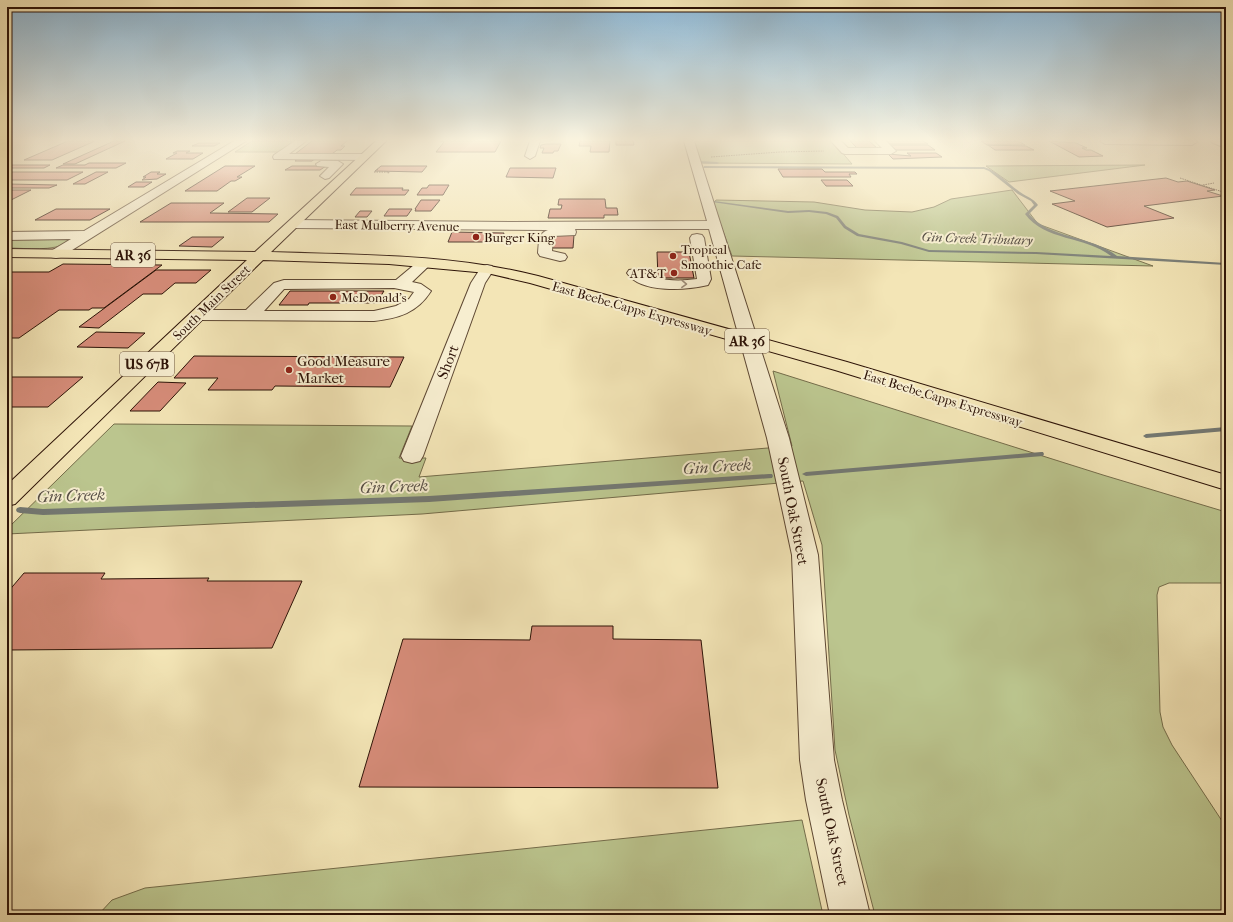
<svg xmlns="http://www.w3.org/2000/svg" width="1233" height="922" font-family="'IM FELL French Canon',serif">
	<rect width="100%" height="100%" fill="#f3e5b6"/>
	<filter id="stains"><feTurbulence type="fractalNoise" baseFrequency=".005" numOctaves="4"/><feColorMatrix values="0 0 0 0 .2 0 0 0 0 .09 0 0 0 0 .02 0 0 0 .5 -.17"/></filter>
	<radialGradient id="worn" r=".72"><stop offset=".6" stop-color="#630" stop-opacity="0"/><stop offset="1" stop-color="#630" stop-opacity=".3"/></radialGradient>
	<!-- green -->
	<path fill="#bbc58e" stroke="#746c4a" d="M252,141H299L283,152H235Z
		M694,141H832L852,164L700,163Z
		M1145,165L1009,182L986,166Z
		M1012,190L1038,224L1153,266L732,256L713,204L716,200L814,202L865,210L912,212L934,207L951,199Z
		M7,238H62L70,239V242C51,252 28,248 7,248Z
		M773,371L1103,475L1226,512V583H1169L1159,587L1157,595L1160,712L1163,727L1172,745L1226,827V915H875L849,815L835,750L822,545L803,481L422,514L7,534V529L114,424L412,426L399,458H426L419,477L792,446Z
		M802,820L823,915H98L112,900L145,888Z"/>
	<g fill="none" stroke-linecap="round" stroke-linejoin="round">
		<!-- stream -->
		<path fill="#737872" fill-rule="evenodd" d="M699,161L717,162L719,163L717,164L698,163Z
			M704,166L984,167C998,171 1008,184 1020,192C1027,197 1033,198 1038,205L1029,214C1049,239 1091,235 1117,256L1226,263V265L1036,254L929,252L901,244L857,236L844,228L836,218L826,214L809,212L788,213L712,202L714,201L788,211L809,210L827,212L838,216L846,226L859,234L902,242L929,250L1036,252L1111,256C1085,236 1045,241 1025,214L1034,205L1031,201L1018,194L989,171L984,169L703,168Z
			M1226,427V431L1146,438L1143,436L1146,434Z
			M1041,452H1043L1044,454L1043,456L806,476L802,474L806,472Z
			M769,474H772L773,476L772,478L429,502L43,515L20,513L17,512L16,510L17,508L20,507L43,509L429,496Z"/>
	</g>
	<!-- building -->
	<path fill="#d68c79" stroke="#2d1307" d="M68,141H95L52,160H24Z
		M114,141H125L75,164H63Z
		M312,141H347L341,146H345L341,150H337L332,154H321L312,161H295L304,154H295Z
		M440,141H501L495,152H436L444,142Z
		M580,141H610L609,152H590L591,146H579Z
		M616,141H633L634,145H616Z
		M850,141H869L877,148H857Z
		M887,141H923L928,144H890Z
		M981,141H1018L1025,145H987Z
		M1049,141L1076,143L1087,148H1082L1086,150H1091L1103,156L1079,157Z
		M199,143H220L214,146H192Z
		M546,144H561L558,151H554L553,153H542L544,148H540L541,145Z
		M891,145H928L935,150H896Z
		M988,145L1026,146L1034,150H995Z
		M177,151H190L186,153H203L193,159H166L177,153H173Z
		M907,153H936L942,157L893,159L888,154L911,156Z
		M89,163H126L116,168H56L63,165H85Z
		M7,165H50L44,168H7Z
		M225,166H255L237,177H242L235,181H231L217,191H185Z
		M292,166H326L320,170H285Z
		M381,166H427L422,172L375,171Z
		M510,168H556L553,178L506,177Z
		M778,169H822L825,172H855L857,174H849L851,177H783Z
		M7,172H83L67,180H7Z
		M96,172H108L85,184H73Z
		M151,172H160L157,174H166L157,179L142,180L146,177H143Z
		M1166,178L1178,182L1187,181L1215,190L1207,191L1223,196L1144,206L1174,218L1107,227L1052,204L1075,201L1050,191Z
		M821,180H847L853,186H826Z
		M136,182H152L144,187H128Z
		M7,184L57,185L49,188H7Z
		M429,185H449L443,195H417L422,188H427Z
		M356,188H403L402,190H409L405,195H350Z
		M7,190H31L7,202Z
		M247,198H270L252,212H228Z
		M559,199H605L606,208H617L618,215H604V218H548L550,209H561L562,205H558Z
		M421,200H440L431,211H415L416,209H415Z
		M171,203H224L210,213L278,214L269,222H140Z
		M56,209H110L90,220H35Z
		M389,209H412L407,216H384Z
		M360,211H372L367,217H355Z
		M452,232L504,233L501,242H448Z
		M550,235H574L573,248H548Z
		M192,237H224L212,247L179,246Z
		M657,252H689L694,278H658Z
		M63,264L162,265L104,308H92L89,310H59L19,338H7V272H49Z
		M156,270H211L196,283H175L162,294H143L99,328L79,327Z
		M290,291H384L376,303H309L308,305H279Z
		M96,332L145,333L128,348L77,347Z
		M194,356L404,357L390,387L275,386L272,390H208L218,378H174Z
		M7,377H83L48,407H7Z
		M158,382L186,383L160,411H130Z
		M24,573H105L101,579L209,578L207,581H302L272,648L7,650V593Z
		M532,626H613V639L701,640L718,788L359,787L403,639L530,640Z"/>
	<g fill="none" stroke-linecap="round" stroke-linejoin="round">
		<!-- minor casing -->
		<g stroke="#5e4833" stroke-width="2">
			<path id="minor" d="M234,141H246L61,257L56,258L51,257L49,254L51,251L71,239L7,240V232L84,231Z
				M295,141H306L289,154H364L369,157L364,160L274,159L273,157L274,155Z
				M530,141H540L535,156L530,159L525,156Z
				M684,141H694L789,438L818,555L834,760L842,800L870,915H830L806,800L800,760L792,555L767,438L709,229H575L576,232L575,235L553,236L552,251L565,254L567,257L565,260L560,261L540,256L538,253C539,243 538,233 548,230L295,228L291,227L289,224L291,221L295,220L513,222L707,221Z
				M831,141H841L848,148H882L875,141H886L896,151L891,154H845L842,153Z
				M1100,141H1196L1197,142L1192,145L1105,144Z
				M1211,141L1226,142V148L1213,143Z
				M321,161H338L343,164L329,178L325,179L320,176L329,167L317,166L316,164Z
				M697,234L702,235L704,238L711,279L708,285C687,290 641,294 627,273L629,270C639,267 645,276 655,278C669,281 683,281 697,279L690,238L692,235Z
				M425,259L430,260L432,263L412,282L421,284L431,291C417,313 399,318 374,321L198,320L192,318L190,315L192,312L198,310H246L274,283L284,280H396L420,260ZM394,288L414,292L409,299L396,306L374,311H264L284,289Z
				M487,265L492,266L494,269L485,283L423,456L420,461L412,463L404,461L401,456L471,283L482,266Z"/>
		</g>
		<!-- major casing -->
		<g stroke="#2d1307" stroke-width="2">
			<path id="major" d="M376,141H386L271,252C360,255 451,254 538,276L847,362L1226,475V490L835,370L530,283L487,273L389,264L263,260L15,504L7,506V485L247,260L7,257V249L255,252Z"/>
		</g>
		<!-- path -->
		<path stroke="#2d1307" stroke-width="1" stroke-dasharray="1.5 1" stroke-linecap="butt" d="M711,157L780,152L824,151
			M378,169L374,172H389L388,174
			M1180,178L1226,193
			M1203,185L1214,183"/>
		<!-- minor -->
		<use href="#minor" fill="#f7eed0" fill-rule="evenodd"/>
		<!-- major -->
		<use href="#major" fill="#f3e5b6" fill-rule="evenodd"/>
	</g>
	<!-- one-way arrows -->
	<defs><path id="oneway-chevron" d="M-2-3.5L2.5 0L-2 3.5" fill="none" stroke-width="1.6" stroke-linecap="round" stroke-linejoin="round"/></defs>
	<use stroke="#9c8b76" href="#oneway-chevron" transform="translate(684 284) rotate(2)"/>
	<!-- sky -->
	<linearGradient id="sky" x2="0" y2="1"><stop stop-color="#8bb7d6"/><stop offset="0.52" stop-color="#faf3de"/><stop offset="1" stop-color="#faf3de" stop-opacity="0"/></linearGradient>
	<rect width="1233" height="270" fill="url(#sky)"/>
	<!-- markers -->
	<g fill="#8f2418" stroke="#f7eed0" stroke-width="1.5">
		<circle cx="476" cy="237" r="4"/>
		<circle cx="673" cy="256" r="4"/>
		<circle cx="674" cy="273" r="4"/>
		<circle cx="333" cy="297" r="4"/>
		<circle cx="289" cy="370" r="4"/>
	</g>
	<g text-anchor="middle" stroke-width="4" stroke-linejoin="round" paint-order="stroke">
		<!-- far-street labels -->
		<g font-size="13" fill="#2d1307" stroke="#f7eed0">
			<text transform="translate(397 225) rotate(1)" y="5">East Mulberry Avenue</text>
			<text transform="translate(211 302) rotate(-44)" y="5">South Main Street</text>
			<text transform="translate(632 308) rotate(16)" y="5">East Beebe Capps Expressway</text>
			<text transform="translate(943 398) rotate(17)" y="5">East Beebe Capps Expressway</text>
		</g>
		<!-- far-poi labels -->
		<g font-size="13" fill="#2d1307" stroke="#f7eed0" text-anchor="start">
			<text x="484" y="242">Burger King</text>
			<text x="681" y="254">Tropical<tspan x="681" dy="15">Smoothie Cafe</tspan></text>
			<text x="666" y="278" text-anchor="end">AT&amp;T</text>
			<text x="341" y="302">McDonald's</text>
		</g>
		<!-- far-water labels -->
		<g font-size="13" font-style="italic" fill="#564e46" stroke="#f7eed0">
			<text transform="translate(977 238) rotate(2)" y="5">Gin Creek Tributary</text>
		</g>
		<!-- shield labels -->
		<g fill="#f7eed0" stroke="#6a5543" stroke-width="1">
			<rect x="111" y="243" width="44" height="24" rx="3"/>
			<rect x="725" y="329" width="44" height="24" rx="3"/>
			<rect x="120" y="352" width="54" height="24" rx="3"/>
		</g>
		<g font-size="14" font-weight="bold" fill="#2d1307">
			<text x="133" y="260">AR 36</text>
			<text x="747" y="346">AR 36</text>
			<text x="147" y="369">US 67B</text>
		</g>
		<!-- poi labels -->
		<g font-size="15" fill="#2d1307" stroke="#f7eed0" text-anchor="start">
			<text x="297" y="366">Good Measure<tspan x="297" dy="17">Market</tspan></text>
		</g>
		<!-- street labels -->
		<g font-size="15" fill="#2d1307" stroke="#f7eed0">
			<text transform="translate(448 362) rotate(-69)" y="5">Short</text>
			<text transform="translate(793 511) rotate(79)" y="5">South Oak Street</text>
			<text transform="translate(832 832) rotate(78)" y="5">South Oak Street</text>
		</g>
		<!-- water labels -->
		<g font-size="16" font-style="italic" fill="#564e46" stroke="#f7eed0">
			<text transform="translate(717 466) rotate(-4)" y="6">Gin Creek</text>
			<text transform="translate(394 486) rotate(-2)" y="6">Gin Creek</text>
			<text transform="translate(71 495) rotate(-2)" y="6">Gin Creek</text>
		</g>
	</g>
	<!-- margin -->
	<rect width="1233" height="922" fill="none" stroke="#f3e5b6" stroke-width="24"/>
	<rect x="8" y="8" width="1217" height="906" fill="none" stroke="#2d1307" stroke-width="2"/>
	<rect x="12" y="12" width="1209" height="898" fill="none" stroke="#2d1307"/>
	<rect width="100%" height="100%" filter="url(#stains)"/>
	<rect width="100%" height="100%" fill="url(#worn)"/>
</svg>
